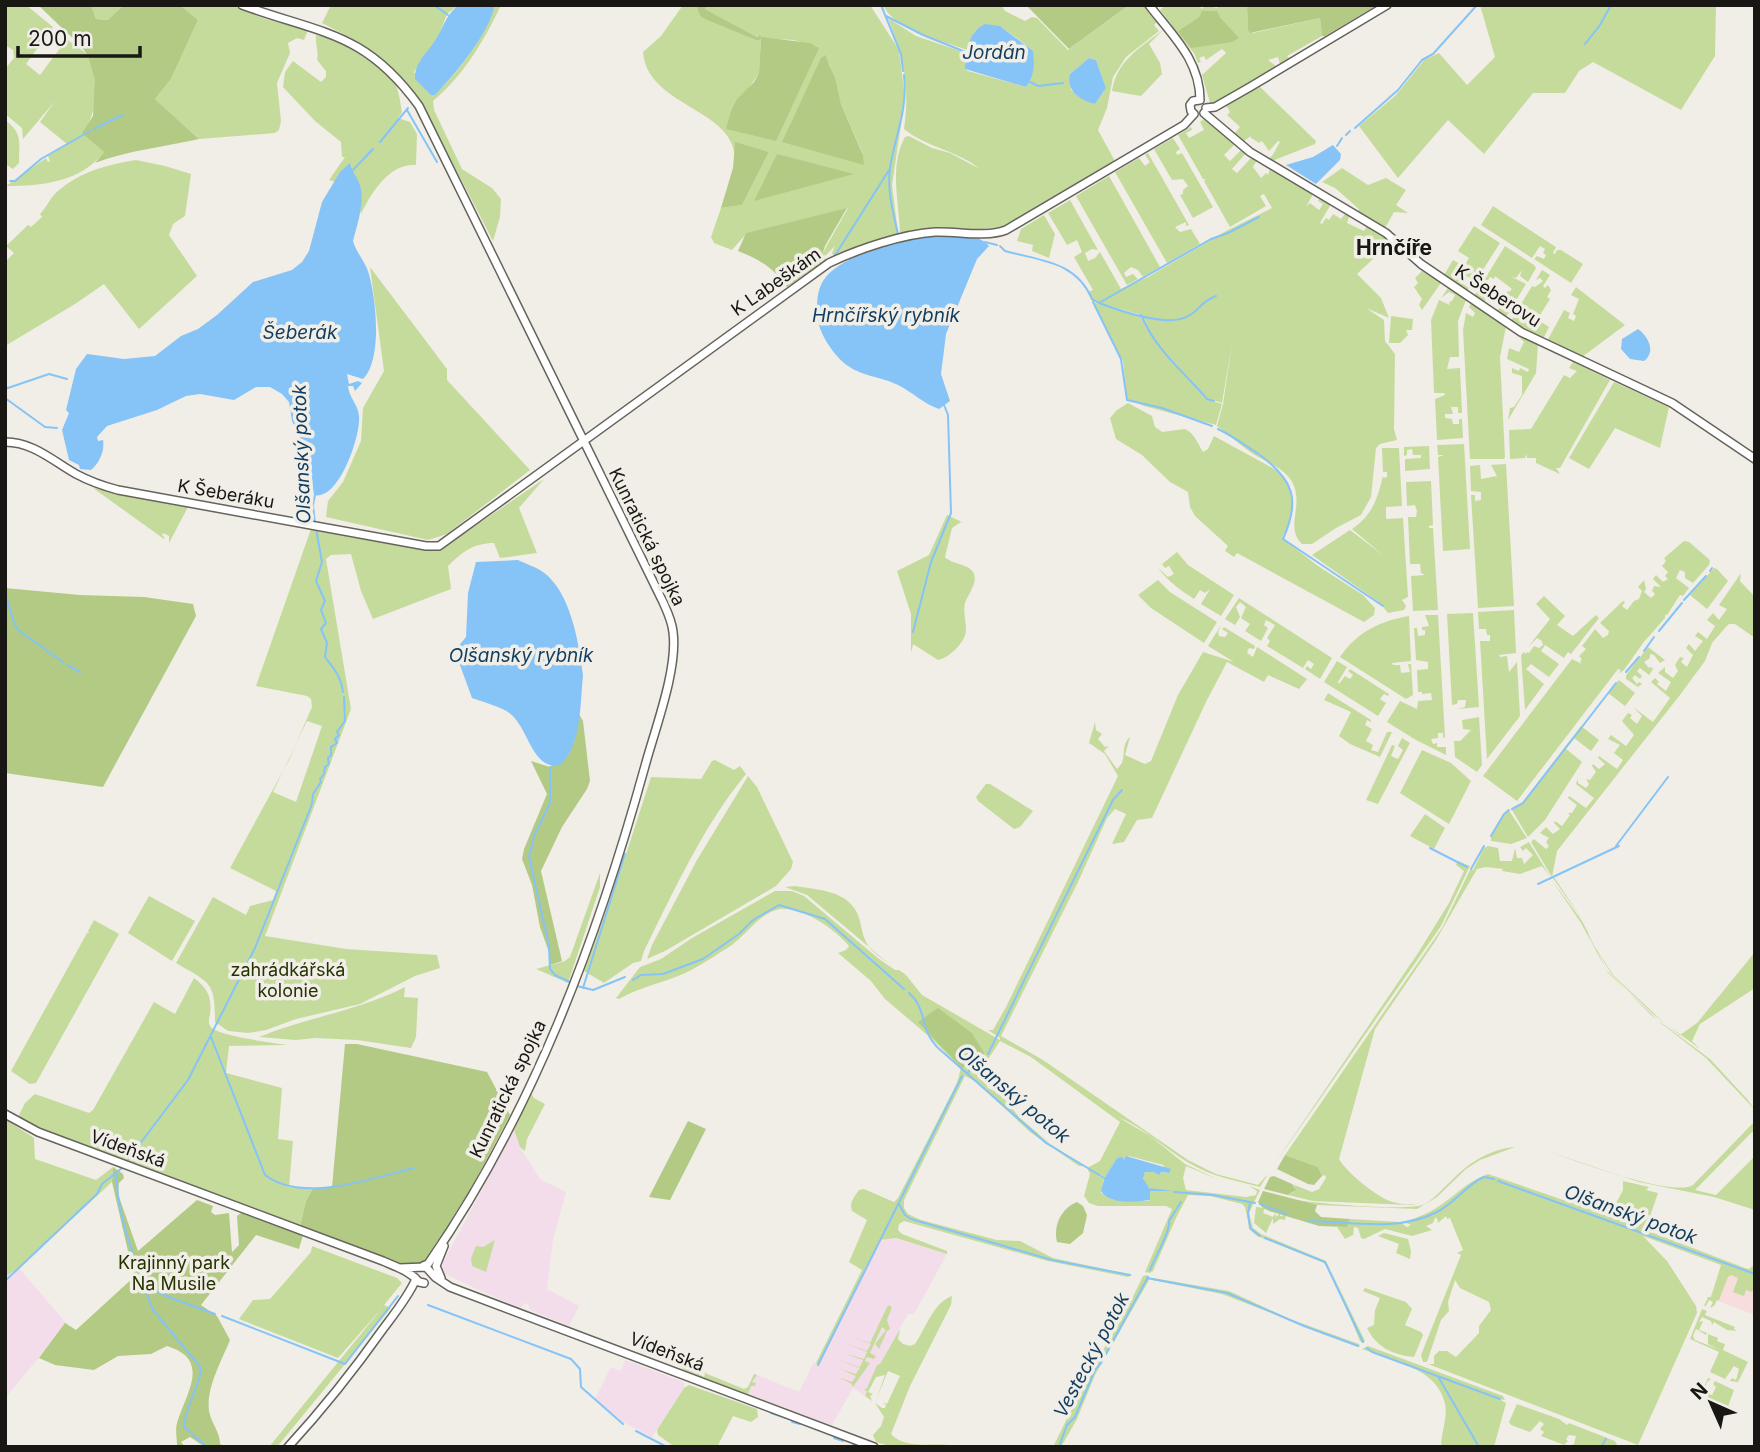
<svg xmlns="http://www.w3.org/2000/svg" width="1760" height="1452" font-family="Inter,sans-serif">
	<rect width="100%" height="100%" fill="#f1eee7"/>
	<!-- commercial -->
	<path fill="#f4ddea" fill-rule="evenodd" d="M514,1130L520,1147L540,1179L566,1192L553,1240L547,1289L579,1306L569,1326L530,1310L528,1304L525,1303L520,1308L481,1291L445,1274L443,1271V1262ZM495,1241L486,1271L472,1266L483,1247Z
		M895,1238L947,1254L914,1314H908L884,1357L865,1396L853,1388L832,1425L800,1416L747,1394L755,1374L799,1392L814,1362L819,1365L880,1240Z
		M19,1268L67,1324L5,1398V1273L9,1275Z
		M625,1360L684,1382V1388L652,1437L623,1422L595,1399L611,1367L621,1371Z"/>
	<!-- education -->
	<path fill="#f8dddd" d="M1725,1265L1755,1276V1315L1710,1298Z"/>
	<!-- green -->
	<path fill="#c5db9c" fill-rule="evenodd" d="M5,5H26L53,27L26,64L40,75L67,39C73,45 85,51 87,55C99,74 98,107 87,126L104,152C81,182 42,186 6,186L46,158L48,162L50,161L48,156L67,144L40,122L55,101L23,139L22,128L5,114V69L14,58L13,50L5,45Z
		M91,5H124L109,20L96,19Z
		M180,5H231L266,19L308,30L304,40L297,38L288,43L290,53L277,83L281,121L279,130L275,133L199,139L155,99L171,79L198,20Z
		M331,5H458L447,14L439,35L414,72L416,76L433,95C453,81 490,29 495,5H501C484,41 464,75 433,101L434,110L462,169L492,188L501,199L500,217L493,241L424,108L406,82L378,56L357,41L322,23Z
		M683,5H696L700,16L758,41L759,35L757,37L705,9L707,5H870L899,50L905,98L892,185L898,233L834,257L832,253L835,246L825,256L823,253L826,247L848,208L747,233L732,250L714,243L711,237L721,208L742,205L769,152L735,143V157C732,108 647,106 643,52L661,36ZM761,38L793,40L816,46L818,48L803,81L748,89L759,73ZM823,56L830,65L841,104L863,154L790,125Z
		M883,5H1001L1005,11L1025,21L1032,17L1037,18L1068,50L1129,5H1144L1157,22L1154,25L1159,31L1126,57L1113,77L1107,108L1098,130L1116,163L1016,219V222C979,236 939,224 900,233C899,202 889,166 905,137L909,136L932,148L950,153L980,169C957,150 927,148 904,129C910,86 904,58 888,18L916,36L966,53L965,69L968,71L1026,87L1030,82L1034,57L1025,44L1000,26L975,31L967,50C943,41 893,29 883,5ZM1089,58L1096,60L1106,88L1095,104L1071,90L1070,74Z
		M1166,5H1198L1202,9L1205,5L1217,8L1218,5H1247L1248,30L1253,33L1320,18L1322,36L1287,56L1289,58L1280,64L1278,57L1268,60L1276,66L1218,103H1210L1202,75L1226,53L1222,49L1206,60L1204,56L1199,58L1201,62L1198,63L1194,53L1175,31L1191,52V53L1170,27L1172,25L1160,10ZM1202,12L1220,17L1238,38L1178,31L1199,17Z
		M1480,5H1716L1715,56L1681,110L1593,62L1579,71L1565,93H1533L1484,154L1448,120L1398,178L1359,126L1396,95L1424,60L1439,53L1467,85L1495,57Z
		M1163,30L1149,44L1160,63L1162,74L1141,96L1112,91C1117,60 1140,48 1163,30Z
		M316,35C341,39 379,57 393,80C399,88 400,102 402,112L398,118L410,122L417,134L416,165C389,163 371,193 361,214C358,200 361,179 347,169L335,182L329,180L345,157H342L341,142L315,121L283,87L285,72L293,61L321,82L326,77V71L317,60C319,52 315,44 316,35Z
		M1259,86L1316,141L1315,144L1272,161L1268,159L1272,156L1280,142L1278,141L1269,151L1262,141L1259,143L1250,137L1252,135L1243,142L1234,134L1240,127L1227,115L1230,112L1226,105Z
		M1204,119L1235,144L1224,155L1230,161L1242,149L1246,153L1232,169L1237,173L1252,157L1257,160L1253,167L1261,178L1266,173L1268,175L1270,168L1313,194L1306,207L1310,203L1319,210L1323,204L1318,201L1320,198L1331,204L1320,223L1322,224L1326,218L1329,220L1333,214L1341,219L1345,214L1352,218L1349,217L1347,223L1364,231L1367,226L1385,238C1383,253 1367,264 1357,274L1381,298L1389,318L1366,308L1384,320L1385,341L1395,354L1394,429L1397,440L1380,444L1376,448L1371,497L1361,515L1336,528L1312,544H1302C1284,527 1305,505 1292,482C1286,470 1266,461 1262,459C1246,451 1231,436 1217,426L1223,404L1232,344L1222,403L1207,398L1151,337L1206,399L1222,404L1216,425L1144,406L1127,399L1123,361L1093,302L1140,316L1149,334L1141,315L1092,301L1088,292L1093,290L1074,257L1082,252L1077,240L1067,245L1048,213L1070,200L1098,250L1092,249L1085,253L1088,261L1095,258L1100,252L1121,289L1148,277L1226,231L1272,208L1264,194L1260,196L1266,206L1230,227L1204,181L1206,179H1203L1178,135L1191,127L1192,130L1186,133L1189,138L1204,130L1200,122Z
		M5,120C23,133 19,142 19,163L13,169L5,164Z
		M1173,138L1180,149L1176,152L1177,155L1182,153L1213,207L1193,218L1180,195L1183,194V190L1188,186L1183,179L1172,180L1154,149Z
		M1148,153L1189,225L1186,226V222L1175,227L1180,232L1191,229L1200,244L1167,263L1115,172L1139,158L1145,166L1150,162L1145,155Z
		M136,160L165,166L191,174L185,216L173,224L169,235L197,276L139,329L104,284L75,304L5,346V262L14,253L6,246L28,225L31,227L42,217L40,214C45,209 48,202 53,196C75,173 105,165 136,160Z
		M1342,168L1368,185L1386,178L1406,190L1396,205L1408,213L1394,212L1385,228L1357,213L1359,209L1335,188L1322,182Z
		M1109,176L1160,267L1143,277L1138,270L1131,267L1124,273L1126,277L1133,274L1138,279L1127,285L1076,196Z
		M1493,206L1556,247L1553,253L1555,254L1557,250H1561L1583,264L1571,283L1534,259L1537,256L1544,259L1546,255L1543,253L1545,249L1540,246L1532,258L1481,225Z
		M1044,215L1055,234L1049,258L1032,251L1033,245L1017,241L1021,229Z
		M1474,226L1500,243L1479,276L1474,273L1473,275L1476,277L1472,281L1468,276L1463,284L1469,288L1467,290L1444,275L1453,260L1464,266L1469,258L1458,251Z
		M1505,246L1534,265L1536,268L1528,282L1520,276L1522,270L1516,278L1510,276L1526,284L1515,302L1512,300L1514,304L1506,317L1497,311L1507,295V291L1509,292L1512,289L1495,276L1494,279L1490,277L1487,282L1493,286L1484,302L1475,295Z
		M370,267L447,369V380L530,470L447,534L428,540L326,517L328,501L343,482L361,441L363,408L384,371Z
		M1542,270L1550,275L1543,286L1545,288L1548,285L1551,290L1547,297L1550,299L1540,315L1537,314L1535,318L1549,327L1544,337L1541,338L1511,321L1532,286L1535,287L1543,281L1540,278L1536,280Z
		M1422,271L1441,283L1422,310L1419,305L1422,299L1414,287L1418,283L1415,278Z
		M1576,287L1625,325L1582,357L1547,341L1564,310L1570,313L1568,318L1574,321L1576,316L1573,314L1579,299L1571,295Z
		M1448,288L1466,300L1458,321L1459,357H1450L1447,369L1460,368L1462,413H1458V407H1451L1453,414H1445V418L1452,419L1453,424H1459V419H1462L1463,438L1437,440L1435,399L1445,395L1444,393H1434L1431,320L1439,300L1450,305L1449,302L1452,301L1455,295L1449,292L1441,298Z
		M1471,303L1506,327L1500,357L1505,457L1504,459H1470L1463,330L1466,313L1473,317L1475,313L1469,307Z
		M1391,316L1413,319L1412,330H1406L1408,335L1400,343H1389Z
		M1513,331L1538,345L1536,373L1508,420L1510,408L1514,407L1522,395V376L1512,373V368L1519,371L1520,368L1528,372L1529,369L1507,359L1509,348L1519,352L1524,342Z
		M1573,362L1610,380L1560,468H1556L1560,474L1536,463V458H1527V454L1525,458L1510,459L1509,430L1531,429L1564,375L1570,378L1577,371L1569,368Z
		M1614,382L1669,407L1660,448L1615,428L1589,469L1569,458Z
		M1128,403L1152,416L1155,427L1162,432L1185,429C1195,434 1198,444 1203,452L1208,449L1214,436L1276,470L1288,482L1293,508L1291,519L1282,538L1318,566L1363,595L1375,608L1374,615L1364,622L1237,553L1234,557L1225,551L1228,546L1195,516L1190,507L1188,492L1170,482L1142,455L1116,439L1110,418L1117,410Z
		M1464,444L1470,549L1443,551L1438,457L1444,455H1438L1437,445Z
		M1429,446L1430,469L1405,471V459L1421,458V455H1413L1412,449L1407,450V455L1404,456V447Z
		M1382,448H1399L1402,506L1386,507V519L1403,518L1408,597L1402,600L1406,606L1404,610L1388,613L1380,603L1312,555L1350,530L1384,556L1352,529C1372,516 1378,498 1383,475V478L1387,477V472H1383Z
		M1506,464L1514,606L1478,608L1471,495H1475V501L1481,500V492L1471,491L1470,466L1480,465L1481,479L1497,476L1491,465Z
		M544,479L519,508L537,553L500,558L494,543C474,543 462,552 448,566L451,589L373,619L361,591L351,554L331,555L326,559L351,709L265,936L346,949L437,955L440,968L415,976L360,1004L296,1019L266,1030L248,1033L228,1031L215,1022C215,981 210,983 176,963L213,897L246,915L250,906L273,900L276,891L230,868L289,760L312,707L311,699L307,696L256,686L311,529L440,550ZM307,721L322,726L296,802L273,792Z
		M1431,481L1433,525L1429,526V528H1433L1438,610L1413,611L1411,576L1425,575L1421,573L1420,564H1410L1408,517H1416L1417,511L1415,505L1407,506L1406,482Z
		M93,488L188,507L169,543V536L163,533L162,535L165,538L164,539Z
		M947,515L966,524L961,522L952,528L945,557C953,565 967,563 973,572C979,582 968,594 965,603C963,612 966,621 966,630C966,642 949,658 938,660L913,644L911,653V614L897,571L929,555Z
		M1684,541L1689,542L1710,560L1709,565L1693,583L1685,578V572L1680,570L1676,578L1689,588L1683,596L1680,595L1667,615H1665V618L1643,643L1624,670L1618,674L1621,670L1618,669L1517,801L1483,776L1572,659L1582,664L1580,662L1582,659L1579,656L1586,649L1582,646L1595,629L1603,638L1608,635L1609,631L1600,623L1602,621L1623,601L1625,602L1622,606L1627,610L1634,601L1639,599L1642,591L1638,587L1644,580L1646,589L1644,592L1651,598L1655,594L1652,591L1654,586L1661,587L1653,579L1656,575L1663,582L1668,579L1665,576L1668,572L1662,566L1666,561L1664,558Z
		M1177,552L1188,565L1234,595L1221,616L1201,604L1210,589L1205,593L1200,590L1194,599C1180,590 1168,581 1158,568L1168,577L1174,574L1169,566L1165,568L1162,564Z
		M1714,568L1717,569L1728,581L1707,609L1690,595Z
		M1741,573L1740,581L1755,597V638L1735,624H1729L1725,628L1712,643L1705,661L1680,695L1557,851L1552,877L1531,842L1534,839L1546,849L1549,846L1546,842L1549,838L1540,833L1546,827L1553,834L1560,829L1554,823L1555,821L1562,826L1570,815L1568,813H1572L1577,805L1568,798L1569,796L1586,808L1594,798L1576,784L1578,779V783L1586,788L1589,784L1586,779L1590,780L1596,772L1592,766L1593,764L1599,769L1605,764L1598,758L1599,756L1617,769L1623,760L1614,753L1620,745L1608,739L1611,735L1626,746L1634,735L1622,721L1628,713L1632,715L1630,718L1637,724L1642,716L1633,707L1653,722L1670,698L1651,682L1655,678L1659,682L1657,684L1666,691L1671,682L1658,673L1665,667V672L1673,678L1678,671L1675,665L1680,657L1684,658L1681,662L1687,667L1693,655L1686,648L1689,644L1695,651L1703,641L1695,636L1698,632L1707,639L1715,626L1707,620L1713,613L1719,620L1727,609L1719,605Z
		M1158,580L1170,592L1217,622L1204,643L1151,608L1138,595Z
		M1544,596L1565,616L1557,625L1573,636L1596,615L1599,618L1571,654L1568,652L1564,658L1545,645L1541,651L1559,664L1549,677L1531,664L1526,669L1544,684L1525,710L1521,655L1524,652L1526,654L1527,652L1529,653L1534,646L1539,648L1543,645L1542,641L1537,638L1528,647L1550,619L1536,604Z
		M1239,598L1332,658L1320,679L1305,669L1307,666L1311,669L1314,664L1308,660L1303,668L1267,646L1270,641L1267,638L1275,625L1266,620L1264,625L1268,628L1261,641L1245,631L1250,624L1241,618L1246,607L1240,602L1236,607L1240,617L1235,625L1225,619Z
		M1514,610L1516,653L1499,655L1500,657L1507,656L1509,672L1517,662L1520,716L1487,759L1480,641H1490V635H1487L1486,629H1479L1478,612Z
		M1473,613L1479,707L1458,709L1465,707L1466,700H1458L1457,704L1452,705L1447,614Z
		M1425,615H1438L1445,737L1443,738V733H1438V738L1431,739L1433,744L1437,743V747H1446V755L1416,740L1387,722L1400,701L1417,709L1418,701L1432,700L1431,693L1422,694V692H1418L1417,670L1428,669V662L1416,660L1414,628H1417L1418,636L1425,635V630H1422V627L1429,626Z
		M1409,616L1411,661L1392,663L1393,665H1400L1401,673L1410,672L1408,664H1411L1413,695L1406,699L1340,657C1357,632 1380,621 1409,616Z
		M1221,625L1218,632L1219,636L1225,637L1228,633L1222,629L1224,627L1255,646L1254,649L1249,648L1247,653L1253,657L1257,647L1307,679L1299,689L1268,675L1264,682L1227,662L1206,702L1152,818L1137,820L1124,842L1112,844L1126,814L1115,809L1107,818L1078,882L1001,1036L1043,1060L1188,1160L1216,1174L1258,1185L1268,1174L1260,1187C1234,1180 1213,1177 1189,1163C1165,1149 1143,1127 1118,1117L1150,1136L1185,1164L1219,1180L1186,1166L1183,1178L1186,1190L1246,1197L1256,1195L1257,1191L1249,1186L1260,1190L1249,1213L1253,1228L1261,1234L1326,1261L1365,1341L1363,1343L1360,1341L1330,1270L1324,1263L1257,1236L1250,1230L1245,1207L1242,1204L1210,1196L1188,1195L1176,1218L1153,1271L1150,1273L1145,1272L1172,1209L1166,1206H1098L1089,1203L1084,1196L1090,1174L1087,1168L1100,1161L1120,1122L1031,1057L1000,1041L981,1070L982,1076L988,1088L1002,1095L1019,1117L1049,1143L1084,1166H1079L1030,1132L975,1081L965,1076L904,1200V1208L908,1214L921,1220L997,1240L1020,1241L1053,1258L1132,1275L1128,1277L1048,1261L904,1221L899,1224L898,1230L902,1234L947,1251V1254L896,1238L880,1240L819,1365L816,1363L862,1270L849,1262L867,1220L852,1211C849,1203 854,1197 859,1190L864,1189L894,1202L898,1198L957,1083L961,1068L931,1038L885,999L871,981L838,953L846,950L849,946C836,930 802,906 780,909C760,912 745,937 729,947C714,956 699,967 683,974C662,983 637,988 619,999L616,998L640,967L661,959L692,938L775,891H792L804,896L879,959L895,970H899L906,975L922,995L1000,1040V1038L988,1030H993L1006,1007L1118,776L1105,754L1089,743L1095,722L1096,730L1102,734L1098,739L1105,747L1109,746L1104,751L1117,769L1122,763C1125,754 1122,743 1130,737L1125,755L1145,764L1151,761L1178,695L1203,652L1234,662L1208,646ZM1129,1156L1163,1165L1169,1173L1148,1171L1142,1174L1146,1186L1155,1190L1149,1191V1201L1114,1200L1101,1193L1104,1179L1099,1176L1100,1174L1105,1177L1117,1158L1123,1161Z
		M1648,647L1665,660L1660,663L1654,655L1650,654V658L1644,662L1649,668L1651,667L1653,669L1649,675L1640,668L1637,671L1642,676L1640,679L1635,675L1632,678L1637,684L1639,682L1642,684L1638,687L1626,679V675Z
		M1337,661L1347,667L1338,682L1339,684L1345,676L1350,679L1353,675L1348,671L1350,669L1389,694L1388,696L1384,694L1380,699L1386,703L1378,716L1324,682Z
		M1619,680L1635,693L1625,706L1608,693Z
		M1328,693L1371,720V722L1367,720L1365,725L1372,729L1366,741L1373,745L1371,750L1378,752L1387,732H1392L1380,757L1350,744L1339,736L1351,712L1324,700Z
		M1479,717L1482,765L1477,772L1455,757L1454,741H1460L1471,730L1463,729L1462,720Z
		M1581,726L1599,740L1591,751L1574,738L1565,748L1582,762L1545,820L1528,837L1512,810L1522,803Z
		M1402,738L1410,743L1378,804L1366,800L1392,745L1395,746L1391,756L1398,759L1403,750L1398,746Z
		M1422,750L1451,763L1471,781L1449,824L1400,793Z
		M715,760L734,770L740,766L746,774C703,826 674,891 644,951L641,961L633,963L604,983L584,971L619,876L651,777L701,779L712,761Z
		M748,776L757,787L793,862L791,869L776,886L665,951L647,959L652,945L697,860Z
		M990,784L1033,811L1020,827L1014,829L978,801L976,797L986,784Z
		M1508,809L1527,838L1511,844L1491,841V835Z
		M1425,814L1445,828L1434,849L1410,836Z
		M1529,842L1551,878L1542,866L1520,874L1502,871L1503,869L1486,867L1477,869L1436,940L1375,1029L1339,1159C1346,1172 1379,1199 1393,1202C1403,1205 1412,1205 1422,1203L1411,1205L1313,1201L1288,1195L1294,1192L1295,1187L1292,1184L1312,1192L1319,1189L1326,1178L1325,1175L1322,1176L1318,1167L1285,1155L1442,928L1470,870H1473L1484,848L1488,846L1498,848L1500,861H1512L1515,848L1517,858H1522L1524,864L1533,855L1526,848L1523,851L1520,847Z
		M1458,861L1470,866L1441,926L1271,1169L1418,953L1449,903L1464,871L1456,865Z
		M600,873V887L568,983L536,969L565,961L570,957Z
		M1554,877L1583,921L1593,944L1614,976L1659,1018L1680,1035L1697,1023L1755,952V988L1700,1024L1692,1041L1700,1049L1653,1014L1613,976L1592,943L1583,921L1553,878Z
		M1551,879L1582,921L1607,971L1651,1015L1710,1059L1747,1099L1755,1110L1706,1058L1662,1024L1608,973L1581,923Z
		M795,886C818,890 848,890 858,915C862,926 862,937 869,947C876,956 887,961 894,968L807,895L785,887Z
		M149,896L195,921L172,961L128,933Z
		M94,920L119,934L36,1083L30,1084L11,1071L87,933H89L88,931Z
		M194,978C208,988 212,998 210,1015C209,1019 208,1022 210,1026C216,1036 275,1043 288,1045L229,1046L226,1073L282,1088L278,1139L293,1141L289,1187L313,1188L306,1201L300,1226L47,1131L21,1120L19,1115L25,1103L35,1094L89,1113L93,1110L154,1002L175,1014Z
		M405,987L404,997L418,998L416,1037L411,1048L357,1040L315,1038L296,1040L259,1037C308,1017 358,1011 405,987Z
		M531,1093L534,1098L545,1104L527,1139L525,1151L520,1147L514,1130Z
		M5,1119L34,1138L35,1159L96,1180L113,1167L112,1182L19,1268L8,1275L5,1273Z
		M1755,1121V1129L1695,1190L1716,1195L1755,1156V1210L1714,1197L1639,1182L1541,1149C1568,1158 1672,1198 1693,1185Z
		M1515,1147L1480,1160L1466,1169L1437,1197L1417,1209L1317,1205L1290,1199C1310,1203 1411,1212 1425,1204C1435,1198 1442,1189 1450,1182C1467,1164 1489,1149 1515,1147Z
		M1488,1174L1607,1215L1611,1213L1623,1190V1181L1649,1187L1646,1190L1658,1193L1647,1225L1651,1232L1745,1268L1749,1269L1755,1264V1285L1752,1292L1746,1290L1744,1296L1733,1292L1738,1278L1731,1275L1728,1277L1719,1300H1717L1714,1306L1710,1308L1713,1302L1709,1300L1706,1306H1704L1708,1297H1711L1721,1265L1643,1236L1667,1261L1696,1306L1697,1313L1638,1445L1428,1364H1434V1356L1439,1351H1447L1456,1357L1479,1333V1326L1491,1310L1489,1302L1460,1288L1455,1280L1448,1302L1449,1311L1441,1320L1427,1362H1423L1421,1355L1461,1255L1457,1253L1463,1250L1450,1218L1447,1219L1446,1216L1438,1223L1437,1218H1435L1433,1223L1426,1226L1432,1230L1412,1236L1385,1229L1364,1239L1361,1238L1358,1228L1354,1227L1353,1235L1345,1239L1337,1227H1347L1350,1219L1400,1222L1407,1227L1411,1225L1404,1222C1419,1217 1432,1212 1445,1202C1459,1192 1470,1180 1488,1174Z
		M1256,1207L1265,1208L1263,1213L1273,1217L1275,1213L1276,1217L1280,1213V1216L1286,1215L1285,1220L1280,1219L1273,1224V1218L1266,1233L1254,1223Z
		M1384,1233L1408,1239L1411,1251L1410,1259L1396,1253L1399,1244L1378,1236Z
		M495,1240L486,1272L472,1266L471,1258L476,1246L483,1247Z
		M312,1246L397,1278L402,1283L384,1305L391,1308L277,1447H269L382,1308L338,1358L239,1319L253,1300L270,1299L311,1252Z
		M1147,1275L1150,1278L1148,1282L1095,1375L1077,1419L1061,1447H1053L1092,1368L1124,1315L1143,1276Z
		M1153,1278L1229,1291L1290,1319L1359,1344L1360,1347L1222,1294L1152,1280Z
		M1365,1288L1406,1302L1412,1309L1405,1325L1421,1332L1423,1335L1414,1357C1393,1355 1376,1347 1367,1328L1374,1325L1375,1310L1380,1298L1363,1291Z
		M952,1296L951,1305L910,1386L891,1434C908,1452 937,1440 959,1447H893L876,1442L873,1435L881,1426L884,1417L875,1403L882,1408H885L886,1405L883,1402L887,1404L900,1376L888,1371L876,1400L885,1375L876,1377L868,1392L873,1394L870,1396L872,1401L865,1396L867,1391L864,1390L867,1388L877,1365L880,1364L900,1329L898,1339L903,1344L910,1346L915,1344C926,1328 933,1303 952,1296Z
		M888,1305L892,1307L887,1320L890,1329L887,1331L879,1349L875,1344L886,1330L882,1327L870,1353L876,1356L874,1359L867,1357L865,1361L870,1363L853,1387L852,1384L838,1377L852,1382L856,1376L840,1369L856,1374L860,1368L839,1360L860,1367L863,1360L843,1353L864,1359L867,1352L847,1344L867,1351L871,1344L850,1336L870,1343Z
		M1702,1309L1707,1311L1705,1315L1735,1327L1734,1329L1737,1331L1727,1330L1714,1322L1712,1325L1711,1321L1702,1317L1699,1322L1703,1321L1699,1330L1707,1333L1706,1335L1696,1329L1693,1336L1695,1340L1718,1349L1708,1344V1334L1718,1338L1717,1341L1725,1344L1723,1350L1748,1362L1738,1382L1730,1381L1732,1378L1736,1380L1739,1369L1734,1366L1725,1379L1710,1372L1719,1352L1690,1339Z
		M1368,1346L1503,1396L1505,1400L1499,1399L1506,1403L1494,1447H1441C1441,1433 1448,1417 1445,1404C1438,1368 1391,1360 1362,1349Z
		M683,1365L704,1377L705,1374L700,1371L744,1389L748,1387L754,1374L757,1375L752,1382L756,1383L755,1386H751L748,1394L829,1425L787,1412L710,1382L682,1369Z
		M1708,1378L1711,1379L1707,1382L1703,1395L1708,1397L1709,1394L1712,1395L1716,1387L1713,1384L1715,1381L1734,1390L1727,1409L1700,1396Z
		M689,1385L757,1409L758,1417L751,1422L733,1416L717,1447H675L658,1435L657,1430L684,1388Z
		M1517,1404L1559,1419L1567,1425L1569,1423L1615,1441L1617,1445L1568,1447L1574,1444L1576,1436L1569,1435L1566,1439L1568,1441L1564,1445L1541,1436L1544,1432L1540,1429L1544,1424L1540,1421L1530,1432L1511,1425L1509,1422Z"/>
	<!-- forest -->
	<path fill="#b2ca84" d="M38,5H91L96,19L108,20L124,5H180L198,20L171,79L155,99L199,139C164,147 129,150 95,163L104,152L82,133L93,116L95,80L88,56L81,46Z
		M696,5H707L705,9L757,37L760,35L761,37L810,43L819,48L776,141L726,129L731,111L737,99L754,82L759,73L761,38L758,41L705,19L700,16Z
		M1026,5H1129L1069,49Z
		M1247,5H1377L1325,36H1322L1320,18L1250,33L1248,30Z
		M1202,11H1217L1220,17L1239,38L1232,42L1191,48L1178,31L1199,17Z
		M825,55L835,78L841,104L863,155L864,165L782,142L821,58Z
		M735,142L769,152L742,205L721,208L733,168Z
		M777,154L854,174L754,201Z
		M847,208L825,246L823,252L825,260L787,287C773,268 761,260 738,251L746,233Z
		M5,588L80,595L144,597L193,604L196,616L103,787L5,773Z
		M579,714L583,721L590,781L587,789L562,827L541,871L562,961L550,965V955L540,927L532,885L522,859L524,849L547,794L531,761L550,767L574,743Z
		M938,1008L972,1033L984,1053L973,1063L962,1068L918,1022Z
		M345,1044H357L487,1072L510,1115C498,1138 439,1254 422,1262C414,1266 403,1265 395,1263L300,1226L306,1201L313,1188L332,1187Z
		M688,1121L706,1129L670,1200L649,1197Z
		M1285,1155L1318,1167L1322,1176L1314,1185L1308,1184L1277,1169Z
		M113,1167L123,1174L124,1178L119,1183L118,1194L138,1251L197,1200L213,1206L211,1212L215,1215L229,1213L232,1252L239,1245L237,1216L241,1213L303,1235L299,1249L256,1235L201,1305L217,1316L230,1340C221,1362 206,1388 209,1411C211,1423 220,1432 220,1444L226,1447H205L190,1437L181,1442L185,1447L177,1445C177,1438 175,1430 177,1423C186,1393 212,1360 167,1346L151,1354L118,1356L94,1370L55,1365L39,1358L65,1323L76,1330L134,1277L112,1182Z
		M1274,1176L1292,1184L1296,1190L1288,1195L1264,1189L1270,1177Z
		M1263,1191L1317,1205L1315,1211L1321,1217L1350,1219L1347,1227L1319,1226L1269,1211L1262,1207L1258,1202Z
		M1077,1202L1083,1206L1087,1215L1083,1233L1070,1244L1057,1242C1053,1226 1061,1208 1077,1202Z"/>
	<!-- water -->
	<path fill="#86c3f7" d="M458,5H495C489,34 455,74 435,95H431L415,79C414,63 428,52 436,39C446,23 443,20 458,5Z
		M985,24L1000,26L1033,51C1035,61 1034,78 1026,87L965,69C966,52 968,32 985,24Z
		M1089,58L1096,60L1106,88L1095,104C1080,100 1066,91 1070,74Z
		M1333,145L1341,154L1340,160L1316,184L1286,165L1313,157Z
		M350,163C351,172 359,178 361,189C364,205 357,225 353,241C356,252 364,260 368,271C376,296 383,359 363,379L347,374L349,384L358,381L362,383L355,391L353,386H348C349,398 358,404 359,416C361,435 339,501 314,495L309,457L292,421L289,402L282,394L270,387H256L234,400L200,394L186,396L157,410L107,426L97,437L98,441L103,440C105,451 99,463 91,470L80,469L79,465L69,460L62,430L69,413L66,410L76,369L87,354L124,359L155,356L181,336L198,329L217,315L253,282L292,270L302,262L309,251L322,202L340,172Z
		M934,236C950,236 979,232 989,246L977,259L946,334L941,374L950,401L939,409C924,404 912,392 898,385C880,376 861,377 844,363C831,351 817,331 817,312C817,302 817,291 823,281C839,254 904,240 934,236Z
		M1638,329C1649,337 1656,352 1644,361L1630,359L1621,349L1622,339Z
		M518,560C526,564 536,567 543,572C571,592 579,644 583,675C580,703 582,747 559,766C530,768 529,726 508,712C498,706 483,702 472,698L457,657V648L466,637L468,593L476,562Z
		M1126,1156L1171,1169L1169,1173L1161,1172L1159,1175L1154,1172H1145L1143,1178L1149,1188L1173,1191H1150V1200C1135,1202 1110,1205 1101,1191L1105,1177L1117,1158L1122,1157L1124,1160Z"/>
	<g fill="none" stroke-linecap="round" stroke-linejoin="round">
		<!-- stream -->
		<path stroke="#86c3f7" stroke-width="2" d="M434,5L448,15
			M881,5L901,54L903,71
			M886,16L923,35L968,53
			M1585,44L1600,25L1611,5
			M1030,82L1038,86L1063,83
			M407,110L437,162
			M1355,128L1398,90L1422,60L1433,54L1477,5
			M94,129L122,115
			M1346,135L1350,131
			M380,142L408,108
			M1337,146L1342,138
			M350,173L373,149
			M10,181H15L41,159L90,131
			M898,234C893,212 887,191 890,168C895,135 908,111 904,75
			M985,242L997,245
			M1000,246L1005,251C1041,261 1076,261 1092,299L1099,303L1211,239L1228,233L1259,217
			M834,257L889,170
			M1093,302L1121,359L1127,400L1162,408L1212,426
			M1099,303C1121,311 1170,329 1190,315C1202,308 1199,303 1216,296
			M1141,315C1155,349 1183,371 1207,399L1214,401
			M5,389L49,374L67,379
			M5,398L45,427L57,428
			M1218,429C1233,436 1246,446 1260,455C1293,480 1301,499 1283,539L1383,606
			M315,495L313,505L315,524
			M316,529L322,562L316,581L325,601L321,610L326,623L321,629L327,643L325,657C334,669 341,676 343,692
			M1710,571L1712,568
			M5,592L14,623L18,630L63,662
			M1684,600L1706,576
			M1659,631L1682,603
			M913,632L931,562L951,513L948,415L944,405
			M1644,651L1654,637
			M67,665L80,672
			M1626,672L1639,657
			M550,767V803L534,836L529,857L549,946L550,969L555,975L572,983
			M1512,809L1523,803L1616,683
			M1491,836L1504,814L1509,810
			M1616,846L1668,777
			M1430,848L1467,867
			M1471,869L1484,846
			M1538,884L1619,846
			M633,980L641,975L663,974L703,959L739,934L753,920L779,905L825,919L904,989
			M577,986L593,990L625,977
			M583,988L625,854
			M909,993C928,1010 919,1028 937,1047L1046,1143L1106,1179
			M211,1037L265,1175C303,1204 372,1178 414,1168
			M988,1054L1113,800L1122,790
			M967,1073L985,1058
			M127,1161L188,1080L255,948L312,804L313,794L321,782L320,779L324,774L325,767L329,764L328,758L331,755V747L337,743L335,739L339,735L337,732L345,721L344,697
			M117,1172C115,1209 132,1249 143,1285L171,1298L215,1314
			M1498,1181L1755,1274
			M1174,1192L1213,1195L1255,1203
			M1250,1203L1248,1213L1250,1228L1260,1236
			M899,1204L905,1215L911,1219L1052,1260L1130,1275
			M1260,1204L1287,1214
			M1309,1221C1351,1222 1398,1232 1437,1212C1455,1203 1466,1185 1484,1177L1494,1179
			M1265,1238L1325,1262L1363,1342
			M1150,1270C1155,1257 1171,1231 1169,1221L1181,1202
			M1147,1278L1227,1293L1304,1326L1358,1346
			M5,1281L97,1194L102,1184L122,1168
			M143,1285L153,1310L201,1368C199,1389 185,1406 184,1427L207,1447
			M428,1305L571,1359L580,1369L581,1387L623,1424
			M222,1316L345,1364L398,1296
			M1367,1348L1372,1352L1500,1399
			M818,1365L962,1076
			M1439,1378L1479,1447
			M771,1413L786,1418
			M792,1422L800,1424
			M636,1431L667,1447
			M834,1438L843,1441
			M853,1444L862,1447
			M1059,1447L1067,1425L1075,1417L1095,1370L1101,1363L1148,1277
			M1601,1447L1606,1439"/>
		<!-- secondary casing -->
		<g stroke="#66635d" stroke-width="10">
			<path id="secondary" d="M242,5C321,34 365,31 419,106L663,602C667,611 672,621 673,632C678,669 655,729 645,766C597,940 532,1115 428,1264L423,1266
				M1149,5C1172,35 1200,60 1200,100
				M1206,108L1215,107L1250,87L1387,5
				M1204,113L1250,152L1386,233L1421,264L1521,332L1672,403L1755,459
				M1194,114L1191,111L1190,105L1193,101L1200,100
				M5,442C33,442 53,461 76,474C89,481 103,486 118,490L426,546H439L829,263C858,249 903,234 935,232C959,231 984,238 1006,230L1184,125L1194,114
				M5,1114L38,1132L383,1261C396,1267 410,1271 419,1282L424,1283
				M399,1268L426,1267L435,1277L450,1287L874,1447
				M441,1278L436,1266L444,1246
				M288,1447C322,1410 354,1370 383,1329C395,1313 408,1297 416,1279"/>
		</g>
		<!-- secondary -->
		<use href="#secondary" stroke="#fff" stroke-width="7"/>
	</g>
	<g text-anchor="middle" stroke-width="7" stroke-linejoin="round" paint-order="stroke">
		<!-- street labels -->
		<g font-size="18" fill="#181714" stroke="#f1eee7">
			<text transform="translate(776 282) rotate(-35)" y="6">K Labeškám</text>
			<text transform="translate(1498 296) rotate(33)" y="6">K Šeberovu</text>
			<text transform="translate(226 494) rotate(10)" y="6">K Šeberáku</text>
			<text transform="translate(647 537) rotate(64)" y="6">Kunratická spojka</text>
			<text transform="translate(508 1089) rotate(-64)" y="6">Kunratická spojka</text>
			<text transform="translate(128 1149) rotate(20)" y="6">Vídeňská</text>
			<text transform="translate(667 1352) rotate(21)" y="6">Vídeňská</text>
		</g>
		<!-- park labels -->
		<g font-size="18" fill="#253300" stroke="#f1eee7">
			<text x="288" y="976">zahrádkářská<tspan x="288" dy="21">kolonie</tspan></text>
			<text x="174" y="1269">Krajinný park<tspan x="174" dy="21">Na Musile</tspan></text>
		</g>
		<!-- water labels -->
		<g font-size="19" font-style="italic" fill="#103d5f" stroke="#f1eee7">
			<text x="994" y="59">Jordán</text>
			<text x="886" y="322">Hrnčířský rybník</text>
			<text x="300" y="339">Šeberák</text>
			<text transform="translate(301 454) rotate(-92)" y="7">Olšanský potok</text>
			<text x="521" y="662">Olšanský rybník</text>
			<text transform="translate(1014 1094) rotate(40)" y="7">Olšanský potok</text>
			<text transform="translate(1631 1214) rotate(20)" y="7">Olšanský potok</text>
			<text transform="translate(1091 1355) rotate(-62)" y="7">Vestecký potok</text>
		</g>
		<!-- quarter labels -->
		<g font-size="21" font-weight="bold" fill="#181714" stroke="#f1eee7">
			<text x="1394" y="255">Hrnčíře</text>
		</g>
	</g>
	<!-- border -->
	<rect width="1760" height="1452" fill="none" stroke="#181714" stroke-width="14"/>
	<!-- north arrow -->
	<g transform="translate(1711 1403) rotate(315)" stroke="#f1eee7" stroke-width="5" paint-order="stroke">
	<path d="M0-5L12 26L0 18L-12 26Z" fill="#181714"/>
	<text y="-10" font-size="19" font-weight="bold" text-anchor="middle" fill="#181714">N</text>
	</g>
	<!-- scale -->
	<path d="M18 46v10h122v-10" fill="none" stroke="#181714" stroke-width="3.5"/>
	<text x="28" y="46" font-size="21" fill="#181714" stroke="#f1eee7" stroke-width="5" paint-order="stroke">200 m</text>
</svg>
